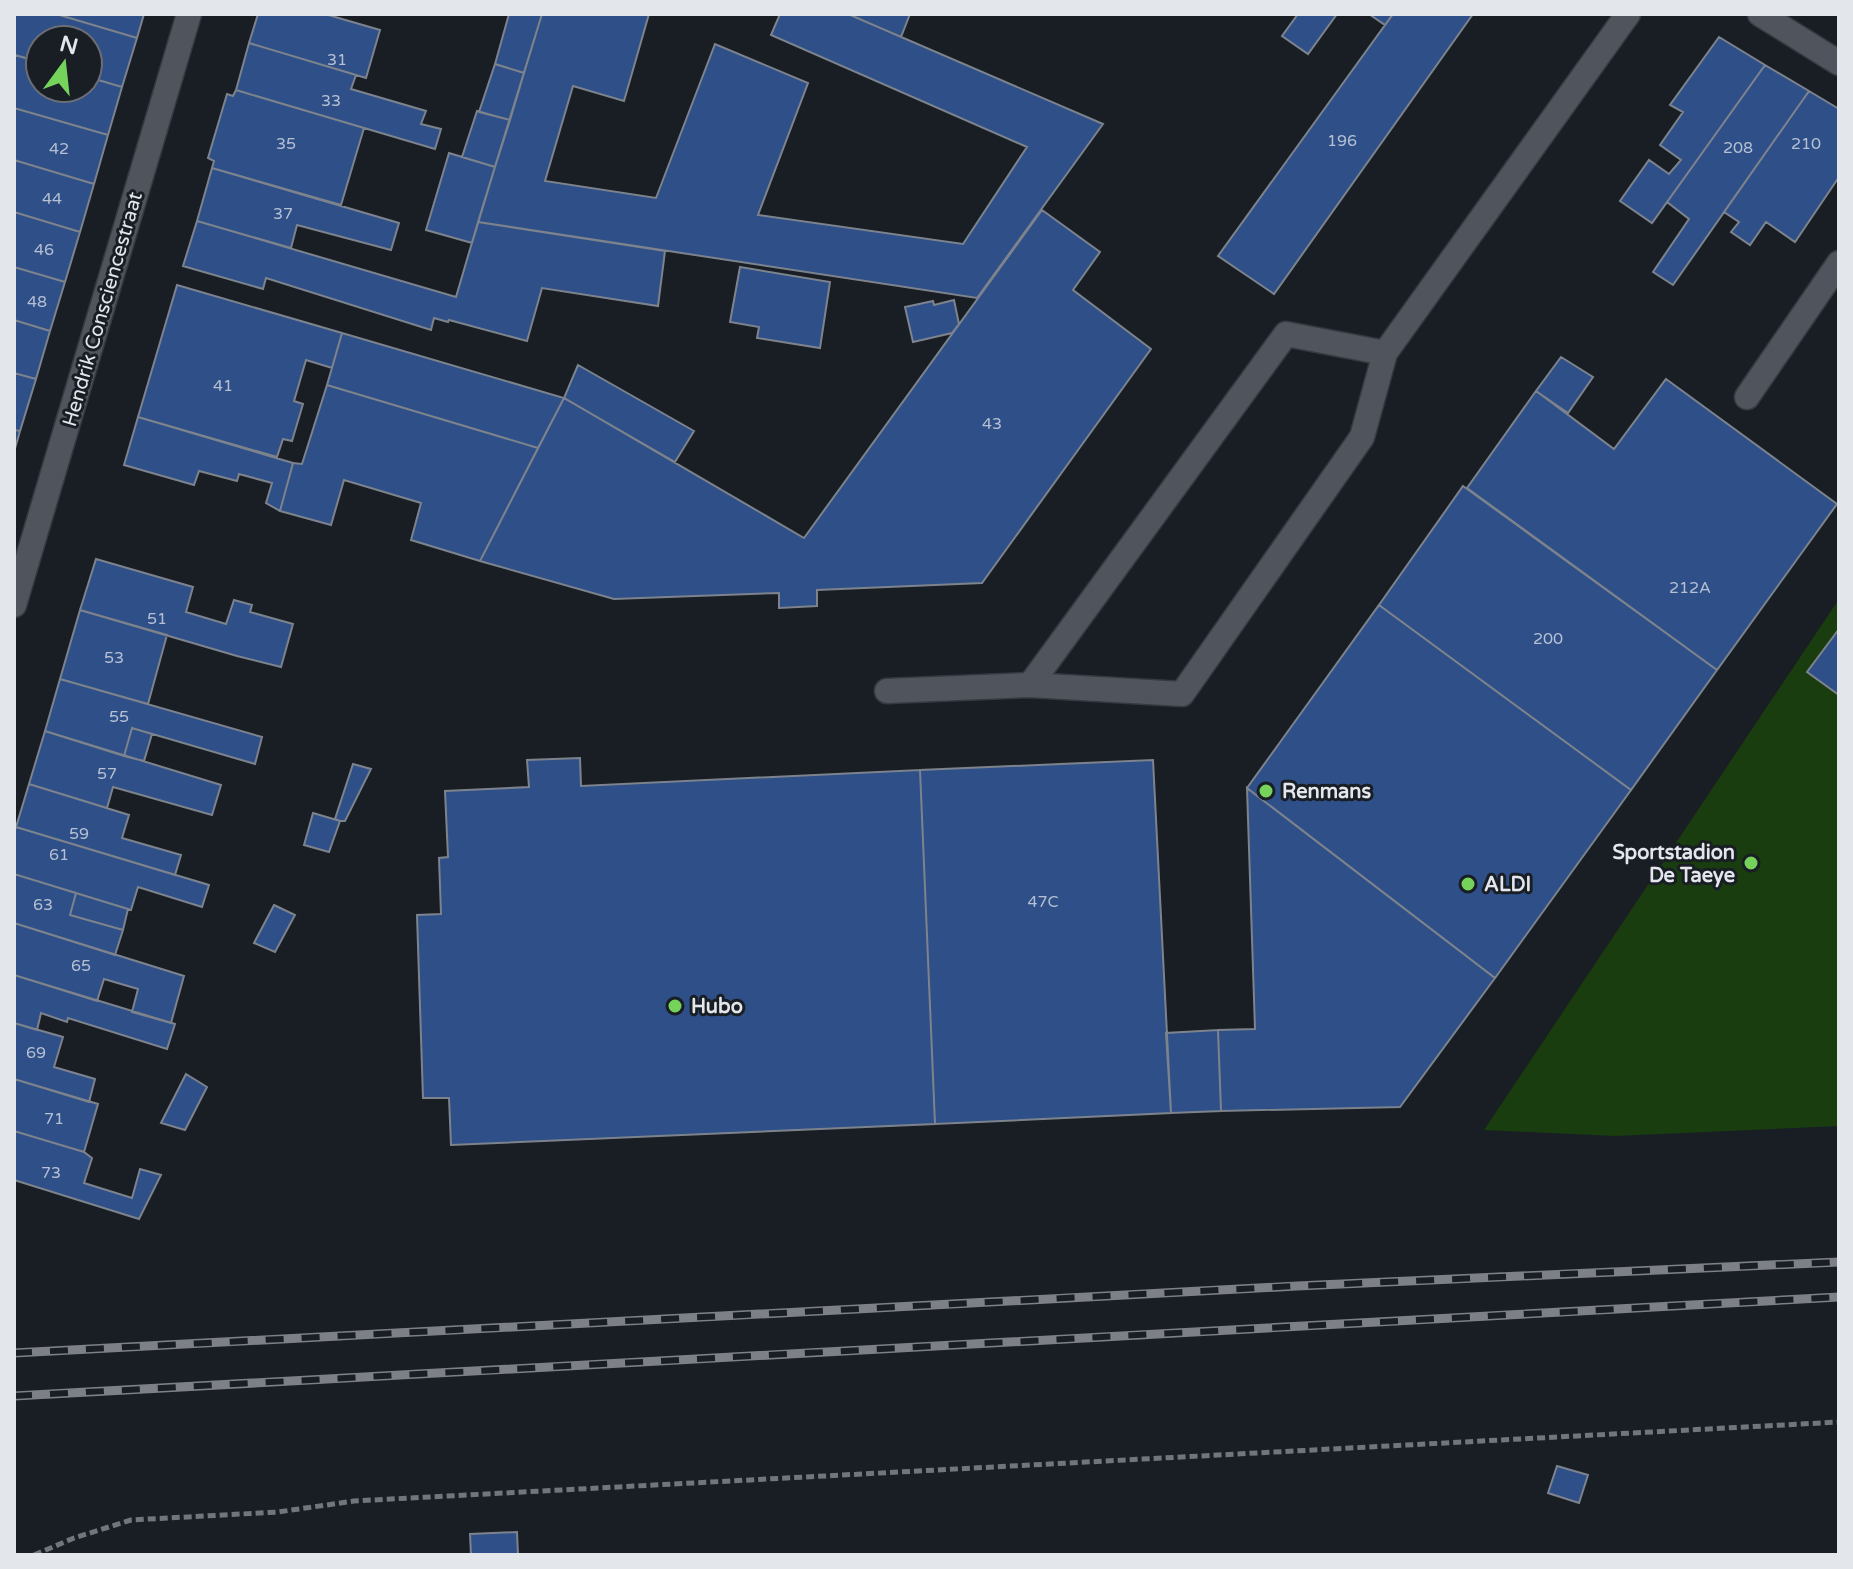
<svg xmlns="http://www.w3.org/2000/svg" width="1853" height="1569" font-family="'Varela Round',sans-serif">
	<rect width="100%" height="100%" fill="#191e25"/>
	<!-- green -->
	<path fill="#193d0f" d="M1839,599V1126L1615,1136L1484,1130Z"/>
	<!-- building -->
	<path fill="#2e4f88" stroke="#7d838c" stroke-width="2" d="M14,14H56L137,38L122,87L88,77V40H40V62L14,55L15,32H14Z
		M56,14H144L137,38Z
		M258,14H325L380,30L366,78L249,43Z
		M509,14H542L524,73L495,64Z
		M542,14H649L624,101L573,86L545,181L656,198L715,44L808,83L758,215L963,244L1027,147L771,35L780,14H848L1103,124L977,298L478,222Z
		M848,14H910L901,37Z
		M1298,14H1337L1308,54L1282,36Z
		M1369,14H1393L1385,25Z
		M1393,14H1473L1274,294L1218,256Z
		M1719,37L1765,65L1652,223L1620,201L1649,160L1669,174L1681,160L1660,145L1683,112L1670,105Z
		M249,43L356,75L351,89L426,111L421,124L441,129L435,149L236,90Z
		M15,55L40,62V88H88V77L122,87L108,135L14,108Z
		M495,64L524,73L510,120L479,112Z
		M1765,65L1809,91L1673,285L1653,272L1689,219L1667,202Z
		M236,90L364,128L341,205L212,168L214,161L208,158L227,94L233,96Z
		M1809,91L1839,109V177L1795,242L1766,222L1750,245L1731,232L1739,222L1724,212Z
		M14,108L108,135L94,184L14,160Z
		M477,111L510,120L495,167L462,157Z
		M449,153L495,167L472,243L426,230Z
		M14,160L94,184L80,232L14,212Z
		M212,168L399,223L391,250L297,225L291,248L197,221Z
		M1042,210L1100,252L1073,290L1151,349L982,583L817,590V606L779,608V593L614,599L480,561L564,398L804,538Z
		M14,212L80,232L65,282L14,267Z
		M197,221L456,297L478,222L665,251L658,306L542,288L527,341L449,320L448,322L434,318L431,330L266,278L263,289L183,266Z
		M14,267L65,282L50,331L14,320Z
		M740,267L830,282L820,348L757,338L759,327L730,322Z
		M177,285L342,333L332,368L306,360L294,401L303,404L292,441L283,439L277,457L138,417Z
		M954,300L959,324L952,333L913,342L905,307L933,301L934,305Z
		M14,320L50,331L36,379L14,373Z
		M342,333L564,398L538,448L327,385Z
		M1561,357L1593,377L1568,413L1536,391Z
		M578,365L694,431L675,462L564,398Z
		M14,373L36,379L20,431L14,430Z
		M1666,379L1837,504L1717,670L1467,488L1536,391L1614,449Z
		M327,385L538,448L480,561L411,540L421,503L344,480L331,525L280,511L293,463L302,464Z
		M138,417L293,463L280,511L266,503L272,483L239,474L237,481L199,471L194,485L124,465Z
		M14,430L20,431L14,452Z
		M1463,486L1717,670L1631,790L1379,605Z
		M96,559L193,587L186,612L226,624L234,600L252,605L250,612L293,624L281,667L237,656L80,610Z
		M1379,605L1631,790L1495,978L1247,788Z
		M80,610L167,635L148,704L60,679Z
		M1839,629V695L1807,672Z
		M60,679L262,737L255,764L132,728L124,756L45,731Z
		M132,728L152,734L144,761L124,756Z
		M45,731L221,785L212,815L113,787L107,808L29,784Z
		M580,758L581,786L920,770L935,1124L451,1145L449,1098H423L417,915L441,914L439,858L448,857L445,791L529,787L527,760Z
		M1153,760L1171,1113L935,1124L920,770Z
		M353,764L371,769L345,821H340L335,819Z
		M29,784L129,815L122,838L181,855L175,875L16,827Z
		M1247,788L1495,978L1400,1107L1221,1111L1218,1030L1255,1029Z
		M313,813L340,821L329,852L304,845Z
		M16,827L209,885L202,907L138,887L131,910L14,874V833Z
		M14,874L76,893L70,915L123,930L115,955L14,923Z
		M76,893L128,909L123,930L70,915Z
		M274,905L295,915L275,952L254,943Z
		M14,923L184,976L171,1023L132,1012L138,989L104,979L97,1001L14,975Z
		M14,975L175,1024L167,1049L68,1018L67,1022L41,1013L37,1030L14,1023Z
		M14,1023L63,1037L54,1067L95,1079L89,1102L14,1079Z
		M1218,1030L1221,1111L1171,1113L1166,1033Z
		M186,1074L207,1087L185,1130L161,1123Z
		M14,1079L98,1104L84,1152L14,1131Z
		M14,1131L84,1152L92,1158L84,1183L132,1198L140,1169L161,1175L139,1219L14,1180Z
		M1557,1466L1588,1475L1579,1503L1548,1493Z
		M517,1532L518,1555H471L470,1534Z"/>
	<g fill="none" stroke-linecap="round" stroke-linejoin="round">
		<!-- minor casing -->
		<g stroke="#36393f" stroke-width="27">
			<path id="minor" d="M1760,14L1839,63
				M1747,397L1839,263
				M14,605L189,14
				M1030,685L1182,694L1362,437L1385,353
				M887,691L1030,685L1286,334L1385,353L1628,14"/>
		</g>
		<!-- path -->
		<path stroke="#71767c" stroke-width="5" stroke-dasharray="8 4" stroke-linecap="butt" d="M34,1555L74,1538L131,1520L278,1512L354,1501L1839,1422"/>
		<!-- minor -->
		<use href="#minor" stroke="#4f545d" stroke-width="24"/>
		<!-- rail casing -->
		<g stroke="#7d8187" stroke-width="9">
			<path id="rail" d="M14,1353L1297,1286L1839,1262
				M14,1396L1839,1297"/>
		</g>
		<!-- rail -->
		<use href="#rail" stroke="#191e25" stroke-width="6" stroke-dasharray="18" stroke-linecap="butt"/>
	</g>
	<!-- markers -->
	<g fill="#75d25b" stroke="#191e25" stroke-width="3">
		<circle cx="1266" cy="791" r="8"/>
		<circle cx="1751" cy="863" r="8"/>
		<circle cx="1468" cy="884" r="8"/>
		<circle cx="675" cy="1006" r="8"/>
	</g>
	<g text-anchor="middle" stroke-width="6" stroke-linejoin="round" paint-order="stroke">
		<!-- number labels -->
		<g font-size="16" fill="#b6c0d2">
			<text x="337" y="65">31</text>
			<text x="331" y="106">33</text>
			<text x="1342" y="146">196</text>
			<text x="286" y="149">35</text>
			<text x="1806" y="149">210</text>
			<text x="1738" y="153">208</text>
			<text x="59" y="154">42</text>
			<text x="52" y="204">44</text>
			<text x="283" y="219">37</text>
			<text x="44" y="255">46</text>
			<text x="37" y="307">48</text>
			<text x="223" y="391">41</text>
			<text x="992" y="429">43</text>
			<text x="1690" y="593">212A</text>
			<text x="157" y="624">51</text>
			<text x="1548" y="644">200</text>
			<text x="114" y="663">53</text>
			<text x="119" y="722">55</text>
			<text x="107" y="779">57</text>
			<text x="79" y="839">59</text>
			<text x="59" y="860">61</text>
			<text x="1043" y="907">47C</text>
			<text x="43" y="910">63</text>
			<text x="81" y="971">65</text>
			<text x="36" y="1058">69</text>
			<text x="54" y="1124">71</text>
			<text x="51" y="1178">73</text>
		</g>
		<!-- street labels -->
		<g font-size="20" fill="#e3e6eb" stroke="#191e25">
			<text transform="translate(102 309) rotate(-74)" y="7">Hendrik Consciencestraat</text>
		</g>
		<!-- poi labels -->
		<g font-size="20" font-weight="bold" fill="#e3e6eb" stroke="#191e25" text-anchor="start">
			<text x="1282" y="798">Renmans</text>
			<text x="1735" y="859" text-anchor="end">Sportstadion<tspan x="1735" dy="23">De Taeye</tspan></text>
			<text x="1484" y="891">ALDI</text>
			<text x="691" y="1013">Hubo</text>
		</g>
	</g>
	<!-- border -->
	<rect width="1853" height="1569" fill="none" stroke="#e3e6eb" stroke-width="32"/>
	<!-- north arrow -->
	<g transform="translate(64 64) rotate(15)"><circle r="38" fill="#191e25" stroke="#6a6e74" stroke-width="2"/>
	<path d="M0-6L14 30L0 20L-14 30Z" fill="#75d25b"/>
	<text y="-12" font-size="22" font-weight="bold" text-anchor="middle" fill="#e3e6eb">N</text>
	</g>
</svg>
